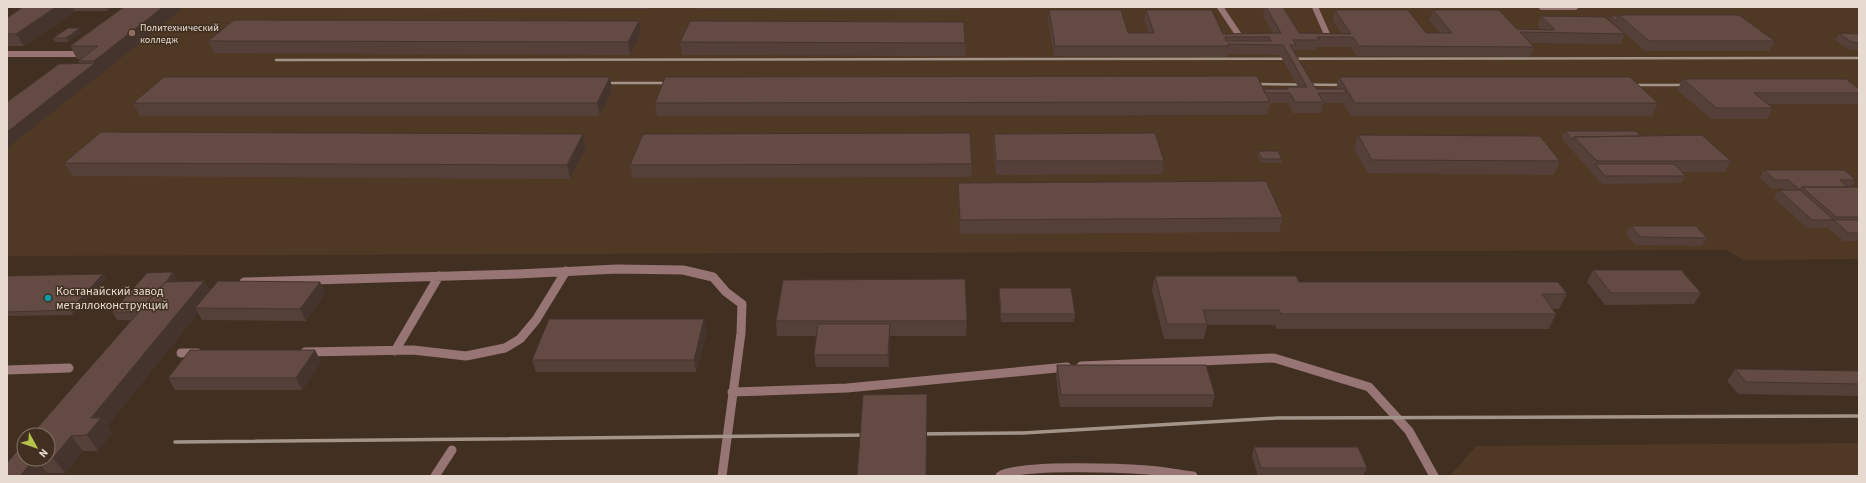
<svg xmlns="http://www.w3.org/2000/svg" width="1866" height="483" font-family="'Source Sans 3',sans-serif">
	<rect width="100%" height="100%" fill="#412f21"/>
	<!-- built -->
	<path fill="#4f3824" d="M184,7H1859V259L1743,260L1727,250L7,256V148Z
		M1859,443V476H1450L1476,446Z"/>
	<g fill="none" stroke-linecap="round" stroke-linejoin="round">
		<!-- lane-far1 -->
		<path stroke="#987575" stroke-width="6" d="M1220,7L1244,43
			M1315,7L1330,41
			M1542,7H1575
			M7,54H76"/>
		<!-- lane -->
		<path stroke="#987575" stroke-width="9" d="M244,282L518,274L617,269L683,270L713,277L726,292L742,304L741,333L722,476
			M395,351L439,276
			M305,352L413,350L466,356L505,348L520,339L536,320L566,271
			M181,353H197
			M1081,366L1274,358L1369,387L1409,431L1434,476
			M7,370L69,368
			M732,392L847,388L1067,367
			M435,476L452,450
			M1000,476C1019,464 1120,468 1147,470C1162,471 1178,474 1193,476"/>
		<!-- rail-far1 -->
		<path stroke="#a29489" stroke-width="2.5" d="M276,60L1859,58
			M599,83H673
			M1249,84L1347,85
			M1629,85H1691"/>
		<!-- rail -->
		<path stroke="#a29489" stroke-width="3.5" d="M915,434L1023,433L1277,418L1859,416
			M175,442L871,435"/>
	</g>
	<!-- wall -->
	<path fill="#554039" d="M23,7H113L108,11H75L24,46H7V18Z
		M124,7H184L7,148V102L79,64L78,61L81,59H77L70,46Z
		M264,7H651L649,9L264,8Z
		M698,7H960V10L698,9Z
		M1265,7H1283L1299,33L1342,34L1333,20L1335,10L1426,33H1440L1429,20L1433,10L1517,29L1541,30L1537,26L1541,16L1625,34L1621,44L1530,43L1534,47L1530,57L1357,56L1351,47H1317V50H1294V52L1316,89H1336L1339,77L1658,103L1652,116H1351L1343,103H1323L1321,113H1293L1288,103H1270L1267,115L657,116L655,103L1286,89L1287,87H1298L1280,55L1228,54L1227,57L1054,56L1048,20L1049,10L1128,33H1149L1144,20L1146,10L1223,34L1273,33L1263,16Z
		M1619,15L1775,41L1769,51H1645L1609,19L1611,16H1618Z
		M639,21L641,33L630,55L214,53L208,41Z
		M82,31L68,42H55L53,38Z
		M1839,33L1859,34V50L1847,49L1835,40Z
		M680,42L965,43V56L682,55Z
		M610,77L612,90L600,116H140L133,103Z
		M1683,79L1859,89V104H1767L1773,108L1767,119H1711L1677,90Z
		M1565,131L1641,136L1731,161L1725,172H1682L1686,176L1681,183L1602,184L1561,138Z
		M994,134L1164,161L1162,174L996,175L993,147Z
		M1358,135L1560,161L1554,175L1368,173L1354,149Z
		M586,148L570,179L73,176L64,163Z
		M1258,151L1282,159L1281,163H1261L1257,155Z
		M972,164L971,177L633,178L630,165Z
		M1764,170L1856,180L1851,187H1859V241H1843L1828,228H1807L1774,198L1779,190H1786L1783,188H1771L1760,178Z
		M958,183L1283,218L1279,232L960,234L958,197Z
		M1631,226L1707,238L1702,246L1636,245L1626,234Z
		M1593,270L1701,293L1694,304L1605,305L1587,282Z
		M173,272L178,281H204L210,291L320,282L325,294L306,321L202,320L198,313L107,426L112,433L98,451H83L65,473H47L45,476H7L24,459H48V435L131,320H117L112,312Z
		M7,276L106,278L73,315L7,316Z
		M1155,276L1299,282L1567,294L1559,309H1553L1556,314L1549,329H1277L1275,325H1207L1204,339H1164L1152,290Z
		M999,288L1075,314L1074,322H1001L999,296Z
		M776,321H967L966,336H890L889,367H816L814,355L817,336H777Z
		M707,331L696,372H536L532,360Z
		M315,350L321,362L302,390H175L168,378Z
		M1057,365L1215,395L1212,407H1060L1056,377Z
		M1735,369L1859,371V396L1738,394L1727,381Z
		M1254,447L1367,468L1363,476H1258L1252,456Z"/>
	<!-- shaded-wall -->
	<path fill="#45342e" d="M56,7H72L75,11L24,46L16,34Z
		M106,7H113L108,11Z
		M163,7H184L101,74L94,61Z
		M639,21L641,33L630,55L628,42Z
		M80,28L82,31L68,42L66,38Z
		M95,63L101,74L7,148V137L9,136L7,132Z
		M610,77L612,90L600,116L597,103Z
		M583,134L586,148L570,179L567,165Z
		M173,272L178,281L145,320L140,312Z
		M103,274L106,278L73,315L70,310Z
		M204,281L212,296L195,308L198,313L107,426L112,433L98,451L87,435L91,418Z
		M320,282L325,294L306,321L300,309Z
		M704,319L707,331L696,372L694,360Z
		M890,324V336L889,367L888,355Z
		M315,350L321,362L302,390L296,378Z
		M71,436L83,451L65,473L53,458Z
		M34,459H35L47,473L45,476H7Z"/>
	<!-- building -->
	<path fill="#634a42" stroke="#45342e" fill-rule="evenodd" d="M23,7H56L16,34H7V18Z
		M124,7H163L94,61H78L98,46H70Z
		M1266,7H1283L1299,33L1351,34L1335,10H1408L1426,33H1452L1433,10H1499L1517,29L1555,30L1541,16L1605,17L1625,34L1520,32L1534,47L1359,46L1353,37H1317L1319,40H1293L1296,45H1290L1316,89H1344L1347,93H1318L1323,102H1295L1290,93H1265L1263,89H1288L1287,87H1307L1283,45L1228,44L1229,46H1055L1049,10H1121L1128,33H1154L1146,10H1212L1223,34L1281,33ZM1225,37H1269L1271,41H1226Z
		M1619,15H1739L1775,41H1649Z
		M1611,16H1618L1616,21Z
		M234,20L639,21L628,42L208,41Z
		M690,21L964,22L965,43L680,42Z
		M68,28H80L66,38H53Z
		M1839,33L1859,34V43L1851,42Z
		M95,63L7,132V102L59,64Z
		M1257,76L1270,102L655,103L665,77Z
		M164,77H610L597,103H133Z
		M1339,77H1630L1658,103H1355Z
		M1683,79H1846L1859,89V93H1754L1773,108H1716Z
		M1565,131H1636L1641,136L1574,137L1573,140Z
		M101,132L583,134L567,165L64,163Z
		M970,133L972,164L630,165L643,134Z
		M1155,133L1164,161H996L994,134Z
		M1358,135L1540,136L1560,161L1372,160Z
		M1702,135L1731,161H1597L1574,137Z
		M1258,151H1278L1282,159H1262Z
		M1595,164H1674L1686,176H1605Z
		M1764,170H1844L1856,180H1840L1848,187H1802L1800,190L1788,180H1775Z
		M1266,181L1283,218L960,220L958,183Z
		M1802,187H1859V217H1836Z
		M1779,190H1800L1834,220H1812Z
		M1834,220H1859V233H1848Z
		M1631,226H1696L1707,238L1641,237Z
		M1593,270H1681L1701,293H1611Z
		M173,272L166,282H165L138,312H112L147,273Z
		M103,274L70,310L7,312V276Z
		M1155,276H1296L1299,282H1558L1567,294H1542L1556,314H1281L1279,310H1203L1207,324H1167Z
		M965,279L967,321H776L783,280Z
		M204,281L91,418H101L87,435L71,436L53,458H48V435H31L165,282Z
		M218,281L320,282L300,309L195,308Z
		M999,288H1071L1075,314H1001Z
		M549,319H704L694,360H532Z
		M818,324H890L888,355H814Z
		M190,350H315L296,378H168Z
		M1057,365H1206L1215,395H1061Z
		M1735,369L1859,371V384L1746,382Z
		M927,394L926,476H857L863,395Z
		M24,443V459H34L20,476H7V463Z
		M1254,447H1358L1367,468H1261Z"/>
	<!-- markers -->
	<circle fill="#8d6e63" stroke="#412f21" stroke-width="1.5" cx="132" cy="33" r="4"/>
	<circle fill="#0f9aa8" stroke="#412f21" stroke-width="1.5" cx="48" cy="298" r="4"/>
	<g text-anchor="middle" stroke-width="3" stroke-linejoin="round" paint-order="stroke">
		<!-- far-poi labels -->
		<g font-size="10" fill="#e6dad1" stroke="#412f21" text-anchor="start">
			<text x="140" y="31">Политехнический<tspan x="140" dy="12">колледж</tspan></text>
		</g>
		<!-- poi labels -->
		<g font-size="12" fill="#e6dad1" stroke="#412f21" text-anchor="start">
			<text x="56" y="295">Костанайский завод<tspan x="56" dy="14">металлоконструкций</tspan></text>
		</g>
	</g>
	<!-- border -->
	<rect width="1866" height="483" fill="none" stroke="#e6dad1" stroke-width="16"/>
	<!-- north arrow -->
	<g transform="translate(36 447) rotate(130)"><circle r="19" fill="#412f21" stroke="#837367"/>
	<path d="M0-3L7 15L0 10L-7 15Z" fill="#b5c249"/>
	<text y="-6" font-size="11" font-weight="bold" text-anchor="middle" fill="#e6dad1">N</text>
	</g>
</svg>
